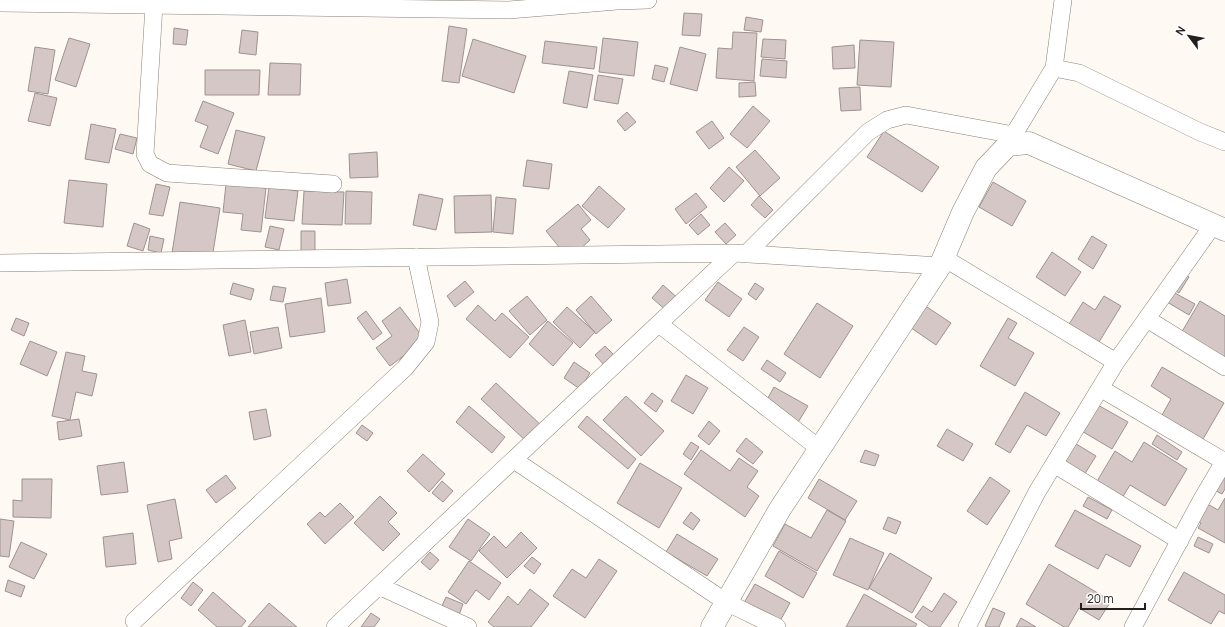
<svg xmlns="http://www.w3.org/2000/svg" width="1225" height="627" font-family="Manrope,sans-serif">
	<rect width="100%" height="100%" fill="#fefaf3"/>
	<!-- building -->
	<path fill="#d4c7c5" stroke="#9f9291" d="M684,13L702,14L700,36L682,35Z
		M746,17L763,20L761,32L744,30Z
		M449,26L467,29L459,83L442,81Z
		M174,28L188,30L186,45L173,44Z
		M242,30L258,32L256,55L239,53Z
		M733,32L757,33L754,81L716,78L718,48L732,49Z
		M69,38L90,44L76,87L55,80Z
		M603,38L638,42L634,76L599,72Z
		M473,39L526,56L514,93L462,76Z
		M763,39L786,40L785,59L761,57Z
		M860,40L894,42L891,87L857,85Z
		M545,41L597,47L594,69L542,63Z
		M854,45L855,68L833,69L832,47Z
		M35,47L55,50L48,94L28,91Z
		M680,47L706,54L697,91L670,84Z
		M762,59L787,61L786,78L760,76Z
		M270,63L301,64L300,95H268Z
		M655,65L668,68L664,82L652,79Z
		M205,70H260L259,95H205Z
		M569,71L593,75L587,108L563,103Z
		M598,75L623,79L618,104L594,100Z
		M755,82L756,96L739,97V83Z
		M860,87L861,110L841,111L839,88Z
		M35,93L57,98L50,126L28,121Z
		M203,101L234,113L218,154L200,147L208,126L195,121Z
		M753,106L770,121L747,148L730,134Z
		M627,112L636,122L625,131L617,121Z
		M712,121L724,138L709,149L696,132Z
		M91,124L116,129L109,163L85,159Z
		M236,130L265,137L256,171L228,164Z
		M884,131L939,167L922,192L867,157Z
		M120,134L137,138L133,154L115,149Z
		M755,150L780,178L760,196L736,167Z
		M377,152L378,177L350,178L349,154Z
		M527,160L552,164L549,189L523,186Z
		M729,167L744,181L724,202L710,188Z
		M69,180L107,184L103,227L64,223Z
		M993,182L1026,201L1012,226L979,207Z
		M156,184L170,187L163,216L149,214Z
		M226,184L266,188L261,232L241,230L243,214L223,212Z
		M599,186L625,209L608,228L582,206Z
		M269,187L298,191L294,221L265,218Z
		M304,191L344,192L342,225L302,224Z
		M346,191L372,192L371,224H345Z
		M696,193L707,207L686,224L675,209Z
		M419,194L443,199L436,230L413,225Z
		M491,195L492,232L455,233L454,196Z
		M759,196L773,210L765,218L751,205Z
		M496,197L516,199L513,234L493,232Z
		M180,202L220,208L212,259L172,253Z
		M578,204L591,220L581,229L590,240L569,259L546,231Z
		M701,214L710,225L698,235L689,225Z
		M134,223L150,229L143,251L127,246Z
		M725,223L736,235L726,244L715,232Z
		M270,226L284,229L279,250L265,247Z
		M301,231H315V255H301Z
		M150,236L164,239L161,253L148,250Z
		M1092,236L1107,245L1093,269L1078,259Z
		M1052,252L1081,272L1065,296L1036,277Z
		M1179,270L1189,277L1179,293L1168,286Z
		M347,279L351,303L328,306L325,283Z
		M465,281L474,292L455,307L447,296Z
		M718,282L742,299L729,317L705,300Z
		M233,283L254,289L251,300L230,294Z
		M755,283L764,289L756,300L748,294Z
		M663,285L680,300L668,312L652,298Z
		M273,286L286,288L283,302L270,300Z
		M1173,292L1195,304L1189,315L1167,302Z
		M527,296L547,320L530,335L509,311Z
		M591,296L612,320L596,334L576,310Z
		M1104,296L1121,306L1096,347L1066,329L1083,302L1095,310Z
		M321,298L325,332L290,337L285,304Z
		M918,301L951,323L936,345L904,323Z
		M1200,301L1225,316V361L1180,335Z
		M817,303L853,326L820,378L784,354Z
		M478,305L495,321L502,313L529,337L510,358L466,319Z
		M400,307L425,340L390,366L376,348L392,336L382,321Z
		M567,307L595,332L580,348L553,322Z
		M366,311L382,333L373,340L357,318Z
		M16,318L29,323L24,336L11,330Z
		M1008,318L1017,323L1008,338L1034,353L1015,386L980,366Z
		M245,320L251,352L229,356L223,325Z
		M548,321L573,343L553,366L529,344Z
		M278,327L282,348L254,354L250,332Z
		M744,327L759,337L743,361L727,350Z
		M30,341L57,352L47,376L20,364Z
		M605,346L616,357L606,367L595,355Z
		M66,352L85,356L82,371L97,374L92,396L76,392L70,420L52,416Z
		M767,360L786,373L780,382L761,369Z
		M574,362L590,373L580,389L564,378Z
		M1162,367L1224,403L1203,439L1162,415L1171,399L1151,386Z
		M686,375L708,388L693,414L671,401Z
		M496,383L542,426L527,442L481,399Z
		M774,387L808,406L797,424L764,405Z
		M1025,392L1060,413L1046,436L1027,425L1010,453L995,444Z
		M652,393L663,401L656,412L644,403Z
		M626,396L664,431L641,456L603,420Z
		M1096,404L1128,422L1112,449L1080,430Z
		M469,406L505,437L492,453L456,422Z
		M266,409L271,436L254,440L249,412Z
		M587,416L636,459L628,469L578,427Z
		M79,419L82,436L59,440L57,422Z
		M709,421L720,431L709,445L698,436Z
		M362,425L373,433L367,441L356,433Z
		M947,429L973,444L963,461L937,446Z
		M1157,435L1182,452L1177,460L1152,444Z
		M746,438L763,452L753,464L736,451Z
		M1068,439L1096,456L1079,483L1052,467Z
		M691,442L699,447L691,460L683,454Z
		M1144,442L1187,469L1165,506L1130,485L1119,503L1093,488L1115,451L1132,462Z
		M701,450L730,471L739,458L758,471L747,487L759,496L745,517L684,474Z
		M865,450L879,455L875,466L860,462Z
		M423,454L445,474L429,492L407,471Z
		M124,462L128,492L101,495L97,466Z
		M640,463L682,488L659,528L617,503Z
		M226,475L236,488L216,503L206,490Z
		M990,477L1010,491L987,525L967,511Z
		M1225,477V489L1222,494L1205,485Z
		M22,479H52L51,518L13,517V500L22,501Z
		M819,479L857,501L845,520L808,498Z
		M442,481L453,491L443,502L432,493Z
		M380,496L397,513L388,522L400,534L383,551L354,523Z
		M1088,497L1112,510L1107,519L1083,506Z
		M1197,498L1218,510L1225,498V543L1198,528L1201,523L1188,515Z
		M175,499L182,538L169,541L172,559L158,562L147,505Z
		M340,503L354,517L325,544L307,524L320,512L325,517Z
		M827,510L846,521L817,571L773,546L785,524L811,538Z
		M1075,510L1141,546L1130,567L1106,554L1098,569L1055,546Z
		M691,512L700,520L693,530L683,523Z
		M888,517L901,522L896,534L883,529Z
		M0,519L14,521L9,557L0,556Z
		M468,519L490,534L471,561L449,547Z
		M521,532L537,548L507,578L479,551L494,536L506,548Z
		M133,533L136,564L106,567L103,537Z
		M677,534L718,559L707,576L666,552Z
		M1198,537L1213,544L1209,553L1194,546Z
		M850,538L884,553L868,590L833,575Z
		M21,542L47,554L34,579L9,567Z
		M779,551L817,573L803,598L765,576Z
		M430,552L439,560L430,570L421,562Z
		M890,553L932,578L912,613L869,588Z
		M532,557L541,564L534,574L524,566Z
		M599,559L617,571L585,618L553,596L572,569L586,578Z
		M469,561L501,583L489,600L476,590L466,604L448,592Z
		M1049,564L1111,601L1099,620L1079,608L1068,627H1064L1026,604Z
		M1184,572L1225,595V614L1219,611L1211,624L1168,600Z
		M8,580L25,586L21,597L5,591Z
		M193,582L203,590L191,606L181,598Z
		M755,584L790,603L780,621L738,613Z
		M530,589L549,604L531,627H494L488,622L508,596L518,605Z
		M213,592L246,621L241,627H217L198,610Z
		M944,593L957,602L940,627H930L915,617L923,606L932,612Z
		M864,594L917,624L915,627H846Z
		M446,597L463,604L459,615L441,608Z
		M269,603L297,627H248Z
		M993,608L1005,613L999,627H987L985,626Z
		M371,613L380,619L374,627H361Z
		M1021,618L1036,627H1016Z"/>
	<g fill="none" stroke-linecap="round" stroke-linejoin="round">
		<!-- minor casing -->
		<g stroke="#888279" stroke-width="18">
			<path id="minor" d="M0,3L509,10L617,1L648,0
				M154,5L145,154L150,164L167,173L333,184
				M1054,68L1063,0
				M1008,144L1054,68L1079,73L1200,132L1225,142
				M746,254L868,132L887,120L906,115L1014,135
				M944,258L1116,362
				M0,263L734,253L940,266
				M1147,319L1225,367
				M659,324L820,449
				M1100,388L1225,462
				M514,460L726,602L777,627
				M1054,464L1180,541
				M379,586L468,627
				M134,621L405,368L426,342L430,322L416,257
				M335,627L734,253
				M967,627L1037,492L1116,362L1213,225
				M1133,627L1202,499L1225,460"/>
		</g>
		<!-- tertiary casing -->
		<g stroke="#888279" stroke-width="23">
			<path id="tertiary" d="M712,627L780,509L940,266L963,212L986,168L1008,145L1029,143L1225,230"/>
		</g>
		<!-- minor -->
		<use href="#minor" stroke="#fff" stroke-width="17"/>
		<!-- tertiary -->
		<use href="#tertiary" stroke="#fff" stroke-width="22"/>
	</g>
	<!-- north arrow -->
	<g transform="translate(1189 36) rotate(302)" stroke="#ffffff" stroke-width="3" paint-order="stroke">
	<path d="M0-3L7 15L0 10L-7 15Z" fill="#23201d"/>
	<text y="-6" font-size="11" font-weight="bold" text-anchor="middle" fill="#23201d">N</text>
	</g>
	<!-- scale -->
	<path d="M1081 603v6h64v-6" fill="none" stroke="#23201d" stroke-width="2"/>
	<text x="1087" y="603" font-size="12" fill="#23201d" stroke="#ffffff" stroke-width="3" paint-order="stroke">20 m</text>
</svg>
